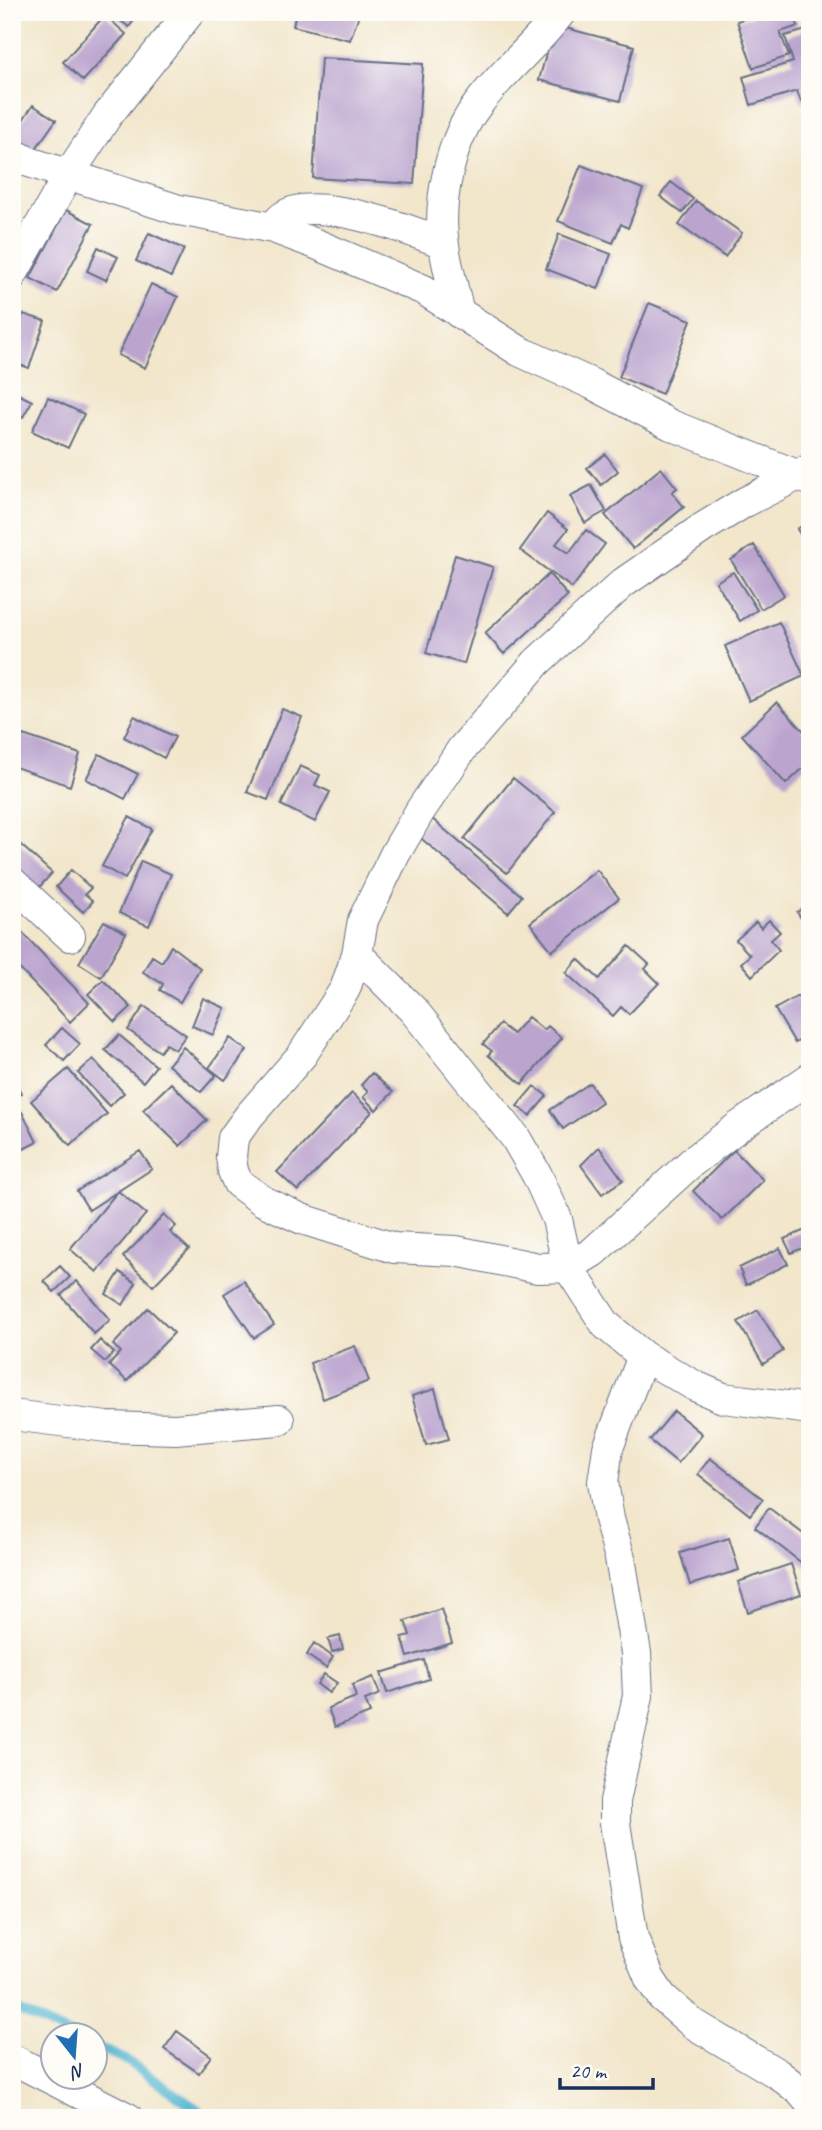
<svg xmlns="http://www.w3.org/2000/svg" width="822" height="2130" font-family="Caveat,sans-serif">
	<rect width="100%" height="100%" fill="#fdfcf7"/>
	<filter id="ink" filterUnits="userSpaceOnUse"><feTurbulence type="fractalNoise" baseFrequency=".0143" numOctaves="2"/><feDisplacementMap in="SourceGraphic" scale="14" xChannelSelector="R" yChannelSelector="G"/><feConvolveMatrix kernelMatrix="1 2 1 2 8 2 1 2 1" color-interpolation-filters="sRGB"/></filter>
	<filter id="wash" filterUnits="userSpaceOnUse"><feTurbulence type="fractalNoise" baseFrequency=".00686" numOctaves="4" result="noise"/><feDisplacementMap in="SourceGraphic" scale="28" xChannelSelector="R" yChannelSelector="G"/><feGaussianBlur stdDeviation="1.57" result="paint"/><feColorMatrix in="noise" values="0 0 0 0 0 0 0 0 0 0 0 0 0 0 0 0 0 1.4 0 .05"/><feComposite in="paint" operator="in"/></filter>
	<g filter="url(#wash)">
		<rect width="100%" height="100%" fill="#f2e6cb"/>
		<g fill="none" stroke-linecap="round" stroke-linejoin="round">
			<!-- stream -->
			<path stroke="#53b6d1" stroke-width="10" d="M12,2008L73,2036
				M94,2046L126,2060L210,2118"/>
		</g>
		<g id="blocks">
			<!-- building -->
			<path fill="#bba5cf" d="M109,12H140L129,27Z
				M296,12H349L359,15L350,40L293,26Z
				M763,12H793L798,26L780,32L789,56L753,68L737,21Z
				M105,15L126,34L83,81L63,62Z
				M554,25L634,46L620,101L539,80Z
				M810,29V99L801,102L797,91L751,105L743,77L793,62L785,36Z
				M321,58L423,64L414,184L313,178Z
				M33,105L56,120L34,151L12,136Z
				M581,165L643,189L628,228L621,224L613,243L558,221Z
				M671,182L693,199L682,213L660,196Z
				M696,201L742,233L725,257L679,225Z
				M66,210L93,224L57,292L30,278Z
				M149,233L184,249L171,277L136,261Z
				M559,234L611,254L598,289L546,269Z
				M98,247L118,257L106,280L87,271Z
				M151,284L178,297L145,368L118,355Z
				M649,303L691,320L662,394L619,377Z
				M23,314L45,321L29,368L12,362V346Z
				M12,391L32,401L23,417L12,412Z
				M48,397L84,414L68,448L32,431Z
				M605,454L618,471L601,485L587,468Z
				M661,468L677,488L672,492L684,507L633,549L605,515Z
				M591,485L606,511L585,523L570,496Z
				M547,513L568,529L556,544L569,553L586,530L605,544L572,588L520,550Z
				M810,521V550L797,529Z
				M754,545L784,595L761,609L731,560Z
				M455,555L493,567L464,664L426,653Z
				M733,572L757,610L740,621L716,582Z
				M549,574L568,596L504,654L485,633Z
				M779,622L804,676L749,701L725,646Z
				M12,700L21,706L12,719Z
				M777,702L810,738V762L786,784L742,735Z
				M282,709L302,717L268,800L247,792Z
				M134,716L175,737L164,758L124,737Z
				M23,735L80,754L70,786L12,766Z
				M99,754L138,774L125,799L86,779Z
				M300,766L320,775L315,785L330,792L315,822L281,805Z
				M513,778L555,812L507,873L464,839Z
				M129,817L152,829L125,879L102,866Z
				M430,817L522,896L508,913L416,834Z
				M12,837L52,873L36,891L12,871Z
				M141,861L171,874L149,926L119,913Z
				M71,870L91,888L85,894L93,901L83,912L56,887Z
				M597,870L619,898L552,951L530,923Z
				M810,904V932L797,912Z
				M769,920L780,932L771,940L779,950L752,976L741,963L750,955L736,940L756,922L761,928Z
				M104,921L126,933L101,977L79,963Z
				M19,929L89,1003L70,1022L12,961V936Z
				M171,946L200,968L180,1002L160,990L163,984L143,972L152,956L162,962Z
				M629,946L649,964L645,969L659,983L629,1014L621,1007L613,1016L566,973L578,959L599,979Z
				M103,980L131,1007L115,1022L88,994Z
				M798,996L810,1014V1034L795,1043L775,1009Z
				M203,998L225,1008L213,1035L192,1026Z
				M144,1006L186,1035L175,1050L166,1044L160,1052L128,1030Z
				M528,1017L544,1030L548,1026L562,1038L522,1084L488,1055L492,1051L483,1044L500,1024L513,1034Z
				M62,1028L80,1044L64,1061L46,1045Z
				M119,1035L156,1066L143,1082L105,1050Z
				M230,1038L247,1050L225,1080L209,1068Z
				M183,1047L216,1075L201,1092L168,1065Z
				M93,1059L124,1093L109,1106L78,1073Z
				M68,1069L107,1114L70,1145L31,1101Z
				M372,1073L393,1092L376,1110L363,1097L368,1092L361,1085Z
				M12,1074L21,1093L12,1098Z
				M171,1083L207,1120L180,1146L143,1110Z
				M590,1083L602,1102L563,1129L550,1110Z
				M534,1086L547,1096L530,1116L517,1106Z
				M352,1093L372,1112L298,1191L277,1172Z
				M22,1112L37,1142L12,1155V1116Z
				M599,1147L623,1180L602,1194L581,1165Z
				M734,1150L763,1180L722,1220L693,1191Z
				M140,1151L152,1169L89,1210L77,1191Z
				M118,1191L146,1214L97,1272L70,1249Z
				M164,1215L176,1226L170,1232L189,1249L153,1286L123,1257Z
				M810,1228V1245L791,1253L784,1239Z
				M780,1248L788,1264L746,1285L739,1268Z
				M60,1266L70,1277L54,1292L44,1281Z
				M120,1272L136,1283L123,1305L106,1294Z
				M77,1281L110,1320L94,1334L61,1295Z
				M244,1281L274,1325L254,1338L224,1294Z
				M148,1308L174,1333L127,1381L109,1365L121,1352L113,1345Z
				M758,1310L783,1351L763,1364L738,1322Z
				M100,1340L114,1353L105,1362L91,1350Z
				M355,1346L369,1381L323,1399L310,1363Z
				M435,1389L449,1439L426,1445L412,1396Z
				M674,1411L702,1434L678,1463L650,1440Z
				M710,1458L763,1499L750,1515L698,1474Z
				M769,1508L810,1539V1563L807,1567L755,1527Z
				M729,1538L739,1570L690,1585L680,1553Z
				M791,1564L801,1594L748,1612L738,1582Z
				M441,1609L452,1643L408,1657L402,1637L410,1635L405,1621Z
				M340,1636L343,1649L332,1652L328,1639Z
				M314,1643L333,1657L326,1668L307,1655Z
				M424,1660L429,1679L387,1693L381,1673Z
				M324,1674L337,1683L329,1693L317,1684Z
				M373,1677L380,1694L365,1700L370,1713L335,1727L328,1708L356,1697L352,1685Z
				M177,2031L211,2056L199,2073L164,2049Z"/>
		</g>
	</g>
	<g filter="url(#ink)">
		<use href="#blocks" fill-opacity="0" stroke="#666f84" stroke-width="2"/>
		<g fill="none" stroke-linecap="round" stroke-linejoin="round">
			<!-- street casing -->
			<g stroke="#666f84" stroke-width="32">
				<path id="street" d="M12,153L29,162L179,210L273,228L316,244L424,290L519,351L592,384L671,425L807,479
					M273,228C276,224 280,218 284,216C315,194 410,230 443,243
					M12,275L69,174L107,116L190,12
					M459,313C454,290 447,268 444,245C437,201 451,138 479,103C504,70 536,45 561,12
					M810,469L745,502L704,527L623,583L537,662L462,749L420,811L395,854L363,920L357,954L345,989L302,1055L249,1116L233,1138L231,1157L233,1171L238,1183L263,1201L302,1219L394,1248L456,1251L538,1268L568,1267L593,1252L692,1162L738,1127L810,1078
					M12,882L70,936
					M357,954L414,1011L515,1137L537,1175L557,1219L568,1267L606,1325L643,1356L695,1386L723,1398L810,1409
					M643,1356L608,1448L603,1482L609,1519L620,1558L636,1653L638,1696L615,1801V1823L633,1938L650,1979L662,1997L692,2023L778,2074L800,2091L810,2103
					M12,1415L107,1427L175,1429L279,1420
					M12,2059L128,2118"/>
			</g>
			<!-- street -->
			<use href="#street" stroke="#fff" stroke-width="30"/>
		</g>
	</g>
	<!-- margin -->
	<rect width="822" height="2130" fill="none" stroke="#fdfcf7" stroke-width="42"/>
	<!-- north arrow -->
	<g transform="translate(74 2056) rotate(163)"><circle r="33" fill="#fdfcf7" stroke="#a3aaba" stroke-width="2"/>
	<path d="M0-5L12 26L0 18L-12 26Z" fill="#1f6fb2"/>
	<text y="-10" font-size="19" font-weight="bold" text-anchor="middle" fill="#1b2f5e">N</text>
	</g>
	<!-- scale -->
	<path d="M560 2078v10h93v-10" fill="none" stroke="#1b2f5e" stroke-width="3.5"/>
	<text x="570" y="2078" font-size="21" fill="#1b2f5e" stroke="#fdfcf7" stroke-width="5" paint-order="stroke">20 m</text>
</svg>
